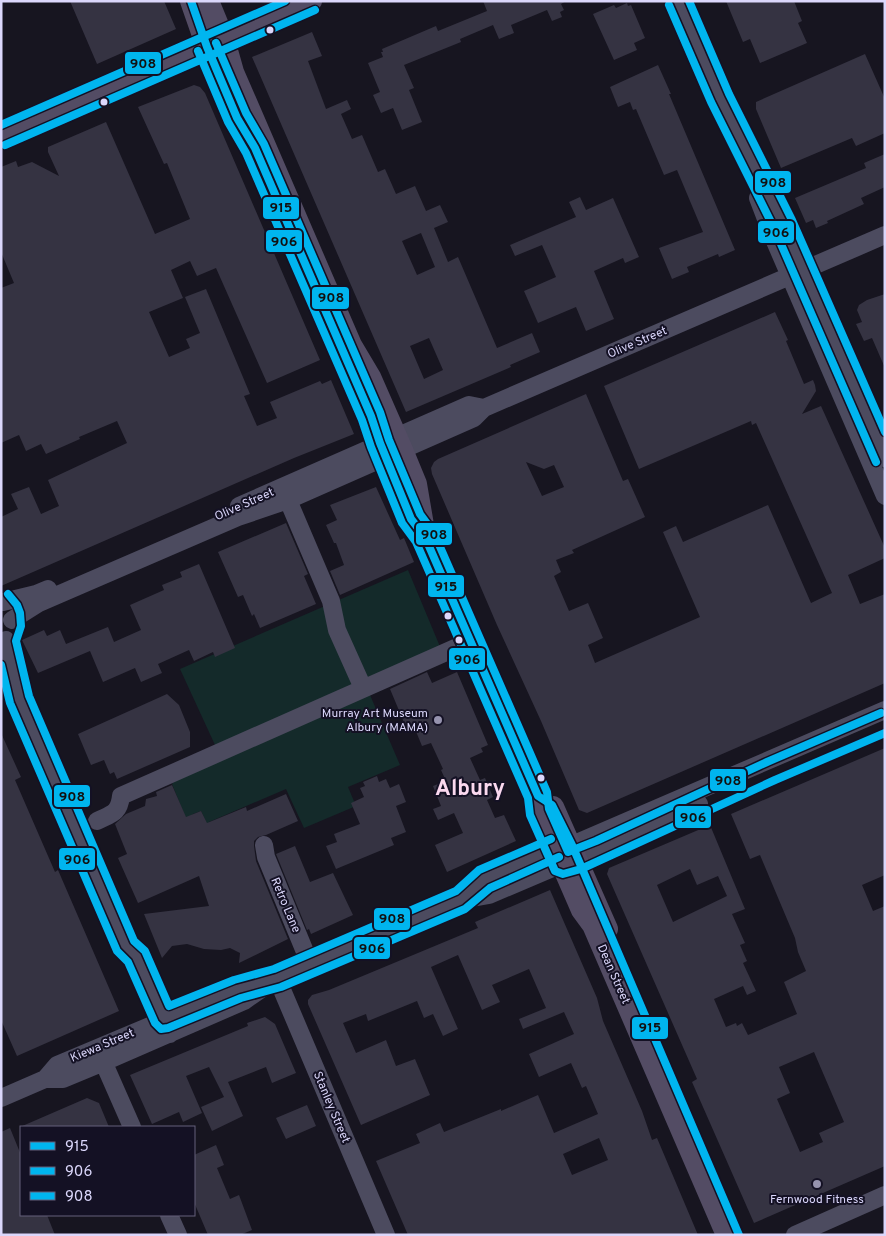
<svg xmlns="http://www.w3.org/2000/svg" width="886" height="1236" font-family="Overpass,sans-serif">
	<rect width="100%" height="100%" fill="#171520"/>
	<!-- green -->
	<path fill="#142a2a" d="M408,570L446,661L370,695L400,765L348,787L356,806L304,828L286,789L209,822L208,826L201,811L193,814L187,821L172,784L176,779L221,758L180,669Z"/>
	<!-- building -->
	<path fill="#353342" fill-rule="evenodd" d="M70,1H164L176,29L97,64Z
		M483,1H566L561,4L564,10L560,12L562,17L552,21L547,10L511,25L514,33L499,39L493,25L460,39L461,42L404,65L414,88L409,90L422,122L402,130L393,108L381,113L373,95L380,92L368,63L383,57L381,52H383L382,49L436,26L438,31L487,11Z
		M726,1H794L802,21L798,23L807,43L760,63L750,39L743,42Z
		M627,3L628,6L631,5L645,38L634,43L637,50L614,60L593,14L614,5L616,8Z
		M312,32L322,56L308,61L326,109L347,100L351,109L341,114L352,139L362,135L378,172L385,169L396,194L415,186L426,211L440,205L448,222L434,228L448,262L458,257L497,348L532,333L540,352L510,365L511,367L406,412L252,57ZM421,233L435,267L417,275L402,241ZM429,338L443,370L424,379L410,346Z
		M865,54L885,99V133L856,146L852,138L781,168L756,109V102Z
		M658,65L671,94H669L735,250L719,257L718,254L687,267L689,272L672,279L659,248L703,232L677,170L664,175L636,109L633,110L630,102L618,107L610,87Z
		M194,85L200,87L205,93L320,360L267,383L216,268L197,276L190,261L171,270L183,298L149,312L169,357L190,348L186,339L200,333L185,297L206,289L250,394L244,396L257,426L277,418L270,402L320,381L322,384L331,380L354,434L294,458L1,586V517L18,509L11,494L29,487L41,514L59,506L48,480L127,443L117,421L79,437L80,439L46,454L41,444L26,451L19,435L1,443V288L14,283L1,252V167L16,161L18,167L32,162L59,176L48,152V147L106,122L155,234L190,219L167,163L164,164L138,107Z
		M885,154V187L861,198L864,204L827,221L828,223L816,228L813,220L806,223L795,198L866,168L864,163Z
		M580,197L586,210L613,198L639,257L625,263L623,258L594,271L614,319L586,331L576,307L538,323L524,291L556,277L542,245L515,256L510,245L576,217L569,202Z
		M885,294V368L872,338L864,341L856,324L862,322L857,310L859,305L867,300Z
		M775,312L788,340L786,341L804,384L813,380L815,385L816,391L802,414L821,406L885,548V558L848,575L860,604L885,594V683L587,813L579,810L541,721L497,625L432,474L431,468L434,462L438,459L586,394L623,481L628,479L645,517L572,550L574,553L556,560L561,572L554,576L569,611L588,603L603,638L588,645L595,663L700,617L663,532L676,526L683,542L768,505L811,603L832,593L756,423L752,425L751,421L639,469L604,386ZM526,462L544,469L554,465L564,487L542,496Z
		M376,487L400,540L404,538L414,562L340,595L330,571L344,565L336,543H334L326,525L337,520L330,505Z
		M286,523L308,574L304,576L316,604L260,628L254,614L252,616L243,595L238,597L218,552Z
		M199,564L235,648L215,657L213,652L194,661L189,650L158,664L162,673L141,682L135,668L103,682L90,651L38,673L22,640L44,630L47,636L60,630L66,644L108,627L114,642L141,630L130,605L164,590L162,585L182,577L180,572Z
		M427,672L432,683L457,672L488,745L481,748L483,752L470,758L480,780L485,778L493,797L487,800L495,818L504,815L516,841L447,872L435,845L463,833L454,813L438,820L433,809L441,806L433,786L446,781L441,770L443,769L431,743L422,746L415,729L408,732L390,689Z
		M167,694L179,705L190,732V747L117,779L114,772L110,774L104,760L91,765L78,734Z
		M1,733L21,777L15,780L55,872L58,870L119,1011L17,1056L1,1020Z
		M885,748V875L862,885L873,911L885,906V1166L754,1223L692,1082L697,1079L607,874L609,868L710,825L745,909L732,914L745,943L740,945L747,961L743,963L756,991L747,995L743,986L714,999L726,1027L736,1023L737,1026L742,1023L748,1035L797,1014L784,982L806,971L798,952L795,938L760,855L750,859L731,814ZM690,869L697,885L718,876L727,896L673,922L657,885ZM814,1052L844,1122L819,1133L823,1142L800,1152L777,1099L790,1093L779,1067Z
		M377,776L379,782L386,779L390,788L399,784L406,802L396,806L406,832L391,838L394,845L336,869L326,846L337,842L334,834L360,824L351,803L364,797L360,788L365,786L363,782Z
		M172,785L186,817L201,811L207,823L246,807L247,811L286,794L298,821L266,835L258,837L254,841V846L256,861L288,939L239,963L240,953L230,948L221,950L204,949L187,944L172,946L162,958L144,914L209,906L199,876L138,903L118,858L127,854L115,824L126,814L145,806L146,799L157,796L156,792Z
		M295,846L310,882L333,873L353,915L311,934L309,929L307,930L276,854Z
		M550,890L597,998L603,1021L642,1111L652,1140L657,1138L698,1235H408L376,1161L420,1143L416,1134L440,1123L444,1132L501,1109V1111L538,1095L554,1133L598,1114L586,1086L582,1088L571,1063L539,1077L529,1054L574,1034L564,1012L523,1029L519,1019L546,1008L529,969L492,985L500,1002L482,1010L458,955L431,967L458,1029L443,1036L433,1014L424,1018L417,1001L368,1021L366,1014L343,1023L356,1053L386,1040L396,1066L415,1059L430,1095L361,1125L308,1004V1000L312,995L329,990L478,928L475,922ZM599,1138L608,1160L572,1175L563,1154Z
		M265,1017L275,1024L296,1073L272,1083L266,1067L228,1082L243,1116L212,1131L201,1107L224,1097L209,1067L186,1076L202,1113L183,1122L179,1112L152,1124L130,1075L248,1026L247,1023Z
		M87,1098L99,1103L109,1127H20Z
		M307,1105L316,1126L286,1139L276,1118Z
		M10,1128L21,1155V1215H47L55,1235H1V1132Z
		M216,1145L224,1165L217,1168L230,1199L239,1195L252,1230L240,1235H208L194,1202V1155Z"/>
	<g fill="none" stroke-linecap="round" stroke-linejoin="round">
		<!-- minor -->
		<path stroke="#4c4b5f" stroke-width="18" d="M678,1L720,98L783,224L885,458
			M758,198L771,232L885,496
			M288,500L331,601L337,630L363,688
			M239,506L469,405L484,408
			M3,602L36,594L48,589
			M12,620L39,603L238,517L288,500L474,418L484,408L885,235
			M6,640L19,699L126,947L136,956L170,1034
			M97,821C111,814 119,814 121,796L471,641
			M264,845L266,857L310,964
			M572,845L885,710
			M577,860L699,804
			M461,900L484,879L555,848
			M277,978L386,1235
			M99,1052L132,1127
			M45,1079L57,1065L238,989L277,978L461,900L489,895L562,864
			M1,1098L45,1079H63L104,1062L244,1001L267,985
			M169,1215L178,1235
			M795,1235L885,1195"/>
		<!-- major -->
		<path stroke="#534c64" stroke-width="22" d="M191,1L207,47L226,92
			M208,1L224,40L233,72L351,345L370,377L402,450L416,484L425,537L538,796L539,811L582,910L593,925L727,1235
			M1,136L311,1
			M361,392L386,457L414,522
			M553,807L607,929"/>
		<!-- bus-1 casing -->
		<g stroke="#141124" stroke-width="11">
			<path id="bus-1" d="M191,1L207,47L237,118L255,148L371,416L380,443L411,519L425,537L538,796L552,805L572,845L739,1235"/>
		</g>
		<!-- bus-2 casing -->
		<g stroke="#141124" stroke-width="11">
			<path id="bus-2" d="M669,5L711,102L774,228L876,462
				M198,51L228,122L246,153L362,420L371,447L402,523L416,542L528,798L530,815L555,871L563,874L581,869L775,780L885,733
				M5,145L315,10
				M1,665L10,703L117,951L128,962L155,1023L161,1029L168,1028L241,998L281,987L465,909L490,888L559,857"/>
		</g>
		<!-- bus-3 casing -->
		<g stroke="#141124" stroke-width="11">
			<path id="bus-3" d="M689,1L729,94L792,220L885,432
				M216,43L246,113L264,144L380,412L389,440L420,514L434,533L547,792L549,809L568,852L596,841L767,762L881,713
				M1,125L285,1
				M8,594L17,605L20,613L21,626L16,641L29,696L134,941L145,951L169,1006L234,980L274,969L456,891L479,870L551,839"/>
		</g>
		<!-- bus-1 -->
		<use href="#bus-1" stroke="#00b5ef" stroke-width="8"/>
		<!-- bus-2 -->
		<use href="#bus-2" stroke="#00b5ef" stroke-width="8"/>
		<!-- bus-3 -->
		<use href="#bus-3" stroke="#00b5ef" stroke-width="8"/>
	</g>
	<!-- markers -->
	<g fill="#dbd7fb" stroke="#141124" stroke-width="2">
		<circle cx="270" cy="30" r="4.5"/>
		<circle cx="104" cy="102" r="4.5"/>
		<circle cx="448" cy="616" r="4.5"/>
		<circle cx="459" cy="640" r="4.5"/>
		<circle cx="541" cy="778" r="4.5"/>
	</g>
	<g fill="#9693ae" stroke="#141124" stroke-width="2">
		<circle cx="438" cy="720" r="5"/>
		<circle cx="817" cy="1184" r="5"/>
	</g>
	<g text-anchor="middle" stroke-width="4" stroke-linejoin="round" paint-order="stroke">
		<!-- street labels -->
		<g font-size="12" fill="#dbd7fb" stroke="#141124">
			<text transform="translate(637 342) rotate(-23)" y="4">Olive Street</text>
			<text transform="translate(244 504) rotate(-24)" y="4">Olive Street</text>
			<text transform="translate(286 905) rotate(67)" y="4">Retro Lane</text>
			<text transform="translate(614 974) rotate(66)" y="4">Dean Street</text>
			<text transform="translate(102 1045) rotate(-23)" y="4">Kiewa Street</text>
			<text transform="translate(332 1107) rotate(67)" y="4">Stanley Street</text>
		</g>
		<!-- poi labels -->
		<g font-size="12" fill="#dbd7fb" stroke="#141124" text-anchor="end">
			<text x="428" y="717">Murray Art Museum<tspan x="428" dy="14">Albury (MAMA)</tspan></text>
			<text x="817" y="1203" text-anchor="middle">Fernwood Fitness</text>
		</g>
		<!-- town labels -->
		<g font-size="22" font-weight="bold" fill="#fbd9ef" stroke="#141124">
			<text x="470" y="795">Albury</text>
		</g>
	</g>
	<g stroke="#141124" stroke-width="2">
		<rect x="124" y="51" width="38" height="24" rx="5" fill="#00b5ef"/>
		<rect x="754" y="170" width="38" height="24" rx="5" fill="#00b5ef"/>
		<rect x="262" y="196" width="38" height="24" rx="5" fill="#00b5ef"/>
		<rect x="757" y="220" width="38" height="24" rx="5" fill="#00b5ef"/>
		<rect x="265" y="229" width="38" height="24" rx="5" fill="#00b5ef"/>
		<rect x="311" y="286" width="39" height="24" rx="5" fill="#00b5ef"/>
		<rect x="415" y="522" width="38" height="24" rx="5" fill="#00b5ef"/>
		<rect x="427" y="574" width="38" height="24" rx="5" fill="#00b5ef"/>
		<rect x="448" y="647" width="38" height="24" rx="5" fill="#00b5ef"/>
		<rect x="709" y="768" width="38" height="24" rx="5" fill="#00b5ef"/>
		<rect x="53" y="784" width="38" height="24" rx="5" fill="#00b5ef"/>
		<rect x="674" y="805" width="38" height="24" rx="5" fill="#00b5ef"/>
		<rect x="58" y="847" width="38" height="24" rx="5" fill="#00b5ef"/>
		<rect x="373" y="907" width="38" height="24" rx="5" fill="#00b5ef"/>
		<rect x="353" y="936" width="38" height="24" rx="5" fill="#00b5ef"/>
		<rect x="631" y="1016" width="38" height="24" rx="5" fill="#00b5ef"/>
	</g>
	<g font-size="14" text-anchor="middle" font-weight="bold" fill="#111">
		<text x="143" y="68">908</text>
		<text x="773" y="187">908</text>
		<text x="281" y="212">915</text>
		<text x="776" y="237">906</text>
		<text x="284" y="246">906</text>
		<text x="331" y="302">908</text>
		<text x="434" y="539">908</text>
		<text x="446" y="591">915</text>
		<text x="467" y="664">906</text>
		<text x="728" y="785">908</text>
		<text x="72" y="801">908</text>
		<text x="693" y="822">906</text>
		<text x="77" y="864">906</text>
		<text x="392" y="923">908</text>
		<text x="372" y="953">906</text>
		<text x="650" y="1032">915</text>
	</g>
	<!-- border -->
	<rect width="886" height="1236" fill="none" stroke="#dbd7fb" stroke-width="5"/>
	<!-- legend -->
	<rect x="20" y="1126" width="175" height="90" fill="#141124" stroke="#64607a"/>
	<rect x="30" y="1142" width="25" height="8" fill="#00b5ef" stroke="#64607a"/>
	<text x="65" y="1151" font-size="15" fill="#dbd7fb">915</text>
	<rect x="30" y="1167" width="25" height="8" fill="#00b5ef" stroke="#64607a"/>
	<text x="65" y="1176" font-size="15" fill="#dbd7fb">906</text>
	<rect x="30" y="1192" width="25" height="8" fill="#00b5ef" stroke="#64607a"/>
	<text x="65" y="1201" font-size="15" fill="#dbd7fb">908</text>
</svg>
